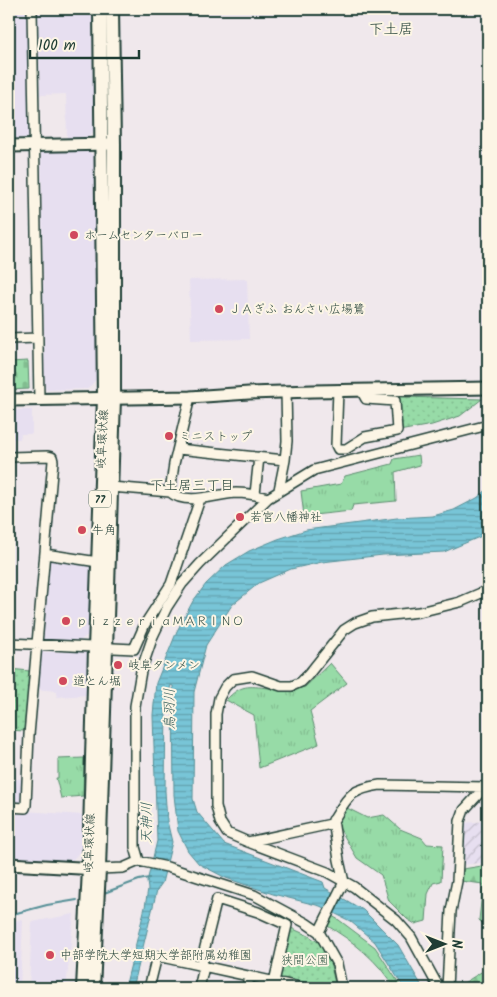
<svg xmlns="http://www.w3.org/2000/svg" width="497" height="997" font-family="Kalam,'Klee One',sans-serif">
	<defs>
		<pattern id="industrial-furrows" width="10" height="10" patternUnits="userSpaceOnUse" patternTransform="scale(1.25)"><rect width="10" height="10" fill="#e7dff0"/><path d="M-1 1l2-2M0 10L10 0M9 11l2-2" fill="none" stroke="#c6c0ce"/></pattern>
		<pattern id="grass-tufts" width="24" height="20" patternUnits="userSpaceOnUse" patternTransform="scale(1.25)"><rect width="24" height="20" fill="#97dba7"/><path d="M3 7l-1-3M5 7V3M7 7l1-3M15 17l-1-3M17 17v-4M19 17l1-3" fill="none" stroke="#82bd90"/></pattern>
		<pattern id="forest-firs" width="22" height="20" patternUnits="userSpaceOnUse" patternTransform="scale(1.25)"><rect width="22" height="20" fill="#97dba7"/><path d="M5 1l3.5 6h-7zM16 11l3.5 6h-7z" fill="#82bd90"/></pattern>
		<pattern id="cemetery-stones" width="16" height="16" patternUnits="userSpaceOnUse" patternTransform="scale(1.25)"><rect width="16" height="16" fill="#97dba7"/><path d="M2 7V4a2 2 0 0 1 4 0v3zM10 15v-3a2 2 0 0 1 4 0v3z" fill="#82bd90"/></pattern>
		<pattern id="park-dots" width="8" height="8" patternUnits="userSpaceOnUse" patternTransform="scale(1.25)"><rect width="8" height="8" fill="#97dba7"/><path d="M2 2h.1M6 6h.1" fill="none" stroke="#82bd90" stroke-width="1.8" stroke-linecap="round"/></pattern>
		<pattern id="water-rules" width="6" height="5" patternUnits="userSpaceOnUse" patternTransform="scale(1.25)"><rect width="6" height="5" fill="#78c5d7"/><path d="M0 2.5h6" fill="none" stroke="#62a1af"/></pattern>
	</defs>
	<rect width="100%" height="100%" fill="#f0e8ec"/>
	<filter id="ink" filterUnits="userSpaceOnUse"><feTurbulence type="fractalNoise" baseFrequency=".02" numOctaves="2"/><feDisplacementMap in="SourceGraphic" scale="10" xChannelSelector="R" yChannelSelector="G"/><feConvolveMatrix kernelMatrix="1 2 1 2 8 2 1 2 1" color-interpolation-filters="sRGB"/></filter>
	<g filter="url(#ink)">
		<!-- built -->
		<path fill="#e7dff0" d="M9,9H29L31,134L28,138L9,139Z
			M38,9H94L95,130L88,137L67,138L66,94L40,95Z
			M41,151H88L96,158L97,378L88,389L46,390L45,385Z
			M247,279L249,339L191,340L189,280Z
			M9,410H32V434H21L20,439H9Z
			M51,558L88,565L91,567L89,634L78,642L43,641L42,637L48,560Z
			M38,652H90L89,695L57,697V691L35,689Z
			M9,779H22L21,804L9,803Z
			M9,810L83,815L81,850L71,862L9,859Z
			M74,914L66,988H29L32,922Z
			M21,919L23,921L20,988H9V923Z"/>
		<!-- industrial -->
		<path fill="url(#industrial-furrows)" d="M488,821V862L461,865L463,823Z"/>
		<!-- grass -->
		<path fill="url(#grass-tufts)" stroke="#5b8c6e" d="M419,455L420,465L395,472L396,501L353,505L351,511L304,516L301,491L341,484L345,476L392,464L394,459Z
			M330,663L347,683L310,711L319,744L259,768L254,715L226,700C241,684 248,686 269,688C281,689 293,687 305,687Z
			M84,758L83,796L61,798L56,778H58V759Z
			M345,807L367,818L384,815L400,829L422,838L427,844L443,845L441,881L433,883L428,894L426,921L415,924L407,919L389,901L381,875L357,858L337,824Z
			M332,916L339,920L375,947L402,988H394C379,961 353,941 326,925Z"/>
		<!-- forest -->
		<path fill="url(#forest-firs)" stroke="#5b8c6e" d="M488,865V925L485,926L479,920L483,884L461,881L463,869Z
			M488,961V988H456L486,969Z"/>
		<!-- cemetery -->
		<path fill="url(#cemetery-stones)" stroke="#5b8c6e" d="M28,361L29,389L9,390V362Z"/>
		<!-- park -->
		<path fill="url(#park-dots)" stroke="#5b8c6e" d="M399,397L482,399L460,416L432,425L399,431Z
			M9,669L30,671L24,731L9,730Z
			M291,928L309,936L327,948L336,988L278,977Z"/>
		<!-- water -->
		<path fill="url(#water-rules)" stroke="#548f96" d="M488,489V532L484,535L444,552L383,555L322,562L291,569L259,583L232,605L206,645L194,692L193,799L197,812L224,844L323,882L325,888L363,910L398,945L423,988H404L375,942L350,921L320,906L273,894L226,878L199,864L188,851L178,831L174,795L173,686L171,685L166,704L165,791L167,821L172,842L162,883L157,890L133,988H125L145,907L148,889L147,882L157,841L153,715L156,683L177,631L193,601L206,584L226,565L249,551L278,539L306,530L397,518L433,516L454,510L477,498Z"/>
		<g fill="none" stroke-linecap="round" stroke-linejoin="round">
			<!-- stream -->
			<path stroke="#548f96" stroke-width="2" d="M104,893L139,880L149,878
				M9,915L47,905L77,900"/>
			<!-- street casing -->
			<g stroke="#1f3d34" stroke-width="12">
				<path id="street" d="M32,9L39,400
					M9,339L38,338
					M338,390L336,445L338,449H346L365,437L397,431L395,401L366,399L361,390
					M178,449L285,460
					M9,457L48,456L52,457L53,461L29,735L26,805L25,808L9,807
					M111,487L170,492C186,506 217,494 236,493C247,493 257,495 268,498
					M279,490L285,460L287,441L286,391
					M170,492L174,464L190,397
					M255,494L259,457
					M45,554L98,562
					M9,643L134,649L145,624L171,584L200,499
					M248,842L331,824C348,798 347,790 380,785L485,787
					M139,861L135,847V706L141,671L153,636L167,607L182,584L200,564L268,498L314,470L488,425
					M99,869L123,868L139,861L167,867L254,895L306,923L319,932L337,964L342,988
					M319,932L344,882L339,860L333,820
					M248,976V988
					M149,988L157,956L303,988
					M199,988L204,967L202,959L217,899L258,912L287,925L274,982
					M439,988L411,937L396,920L354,887L327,872L248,842L227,833L220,822L216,806V714L219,698L225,687L233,679L252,676L281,686H292L301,682L308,675L344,630L355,623L372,617L419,612L460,602L488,590
					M447,988L451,911L457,881L460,821L464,810L486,786"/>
			</g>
			<!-- secondary casing -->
			<g stroke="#1f3d34" stroke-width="15">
				<path id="secondary" d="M9,146L109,144
					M9,400L190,397L249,393L313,391L488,388
					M9,864L97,869"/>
			</g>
			<!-- primary casing -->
			<g stroke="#1f3d34" stroke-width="16">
				<path id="primary" d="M83,988L89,869L95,648L104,398L100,9
					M93,988L99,869L114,398V144L112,9"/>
			</g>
			<!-- street -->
			<use href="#street" stroke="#fcf5e5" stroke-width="9"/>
			<!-- secondary -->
			<use href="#secondary" stroke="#fcf5e5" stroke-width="11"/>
			<!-- primary -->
			<use href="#primary" stroke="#fcf5e5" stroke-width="12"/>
		</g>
	</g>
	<!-- markers -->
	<g fill="#d1495b" stroke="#fcf5e5" stroke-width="2">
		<circle cx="74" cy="235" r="5"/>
		<circle cx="219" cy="309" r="5"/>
		<circle cx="169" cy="436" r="5"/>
		<circle cx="240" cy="517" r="5"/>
		<circle cx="82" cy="530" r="5"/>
		<circle cx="66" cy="621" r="5"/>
		<circle cx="118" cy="665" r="5"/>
		<circle cx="63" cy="681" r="5"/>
		<circle cx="50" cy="955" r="5"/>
	</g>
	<g text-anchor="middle" stroke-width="4" stroke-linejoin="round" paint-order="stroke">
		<!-- shield labels -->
		<rect fill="#fcf5e5" stroke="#617469" stroke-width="1" x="89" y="490.5" width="22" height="17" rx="4"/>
		<g font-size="11" font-weight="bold" fill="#1f3d34">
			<text x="100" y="503">77</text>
		</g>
		<!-- poi labels -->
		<g font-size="12" fill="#1f3d34" stroke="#fcf5e5" text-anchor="start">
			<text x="84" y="239">ホームセンターバロー</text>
			<text x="229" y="313">ＪＡぎふ おんさい広場鷺</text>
			<text x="179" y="440">ミニストップ</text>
			<text x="250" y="521">若宮八幡神社</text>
			<text x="92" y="534">牛角</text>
			<text x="76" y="625">ｐｉｚｚｅｒｉａＭＡＲＩＮＯ</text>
			<text x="128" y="669">岐阜タンメン</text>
			<text x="73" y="685">道とん堀</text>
			<text x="60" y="959">中部学院大学短期大学部附属幼稚園</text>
		</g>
		<!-- street labels -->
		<g font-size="12" fill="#1f3d34" stroke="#fcf5e5">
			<text transform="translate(102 439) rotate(-87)" y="4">岐阜環状線</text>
			<text transform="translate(89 843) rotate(-88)" y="4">岐阜環状線</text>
		</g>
		<!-- park labels -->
		<g font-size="12" fill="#375d4b" stroke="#fcf5e5">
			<text x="305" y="964">狭間公園</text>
		</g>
		<!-- neighbourhood labels -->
		<g font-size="14" fill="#1f3d34" stroke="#fcf5e5">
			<text x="192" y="490">下土居三丁目</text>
		</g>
		<!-- water labels -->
		<g font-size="14" font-style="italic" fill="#355f5d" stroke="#fcf5e5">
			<text transform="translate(169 709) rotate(-91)" y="5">鳥羽川</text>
			<text transform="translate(146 823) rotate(-90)" y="5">天神川</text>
		</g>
		<!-- quarter labels -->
		<g font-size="15" fill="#1f3d34" stroke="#fcf5e5">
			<text x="391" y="34">下土居</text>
		</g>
	</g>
	<!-- margin -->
	<rect width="497" height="997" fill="none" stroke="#fcf5e5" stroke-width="30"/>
	<rect x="15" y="15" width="467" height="967" fill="none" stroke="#1f3d34" stroke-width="2" filter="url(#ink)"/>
	<!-- north arrow -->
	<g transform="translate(444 944) rotate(90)" stroke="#fcf5e5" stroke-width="4" paint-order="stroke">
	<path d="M0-4L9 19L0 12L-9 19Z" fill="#1f3d34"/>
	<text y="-8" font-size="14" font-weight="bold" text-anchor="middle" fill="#1f3d34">N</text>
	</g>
	<!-- scale -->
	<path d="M30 50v8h109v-8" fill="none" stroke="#1f3d34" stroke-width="2.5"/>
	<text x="38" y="50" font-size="15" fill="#1f3d34" stroke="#fcf5e5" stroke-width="4" paint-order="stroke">100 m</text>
</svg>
